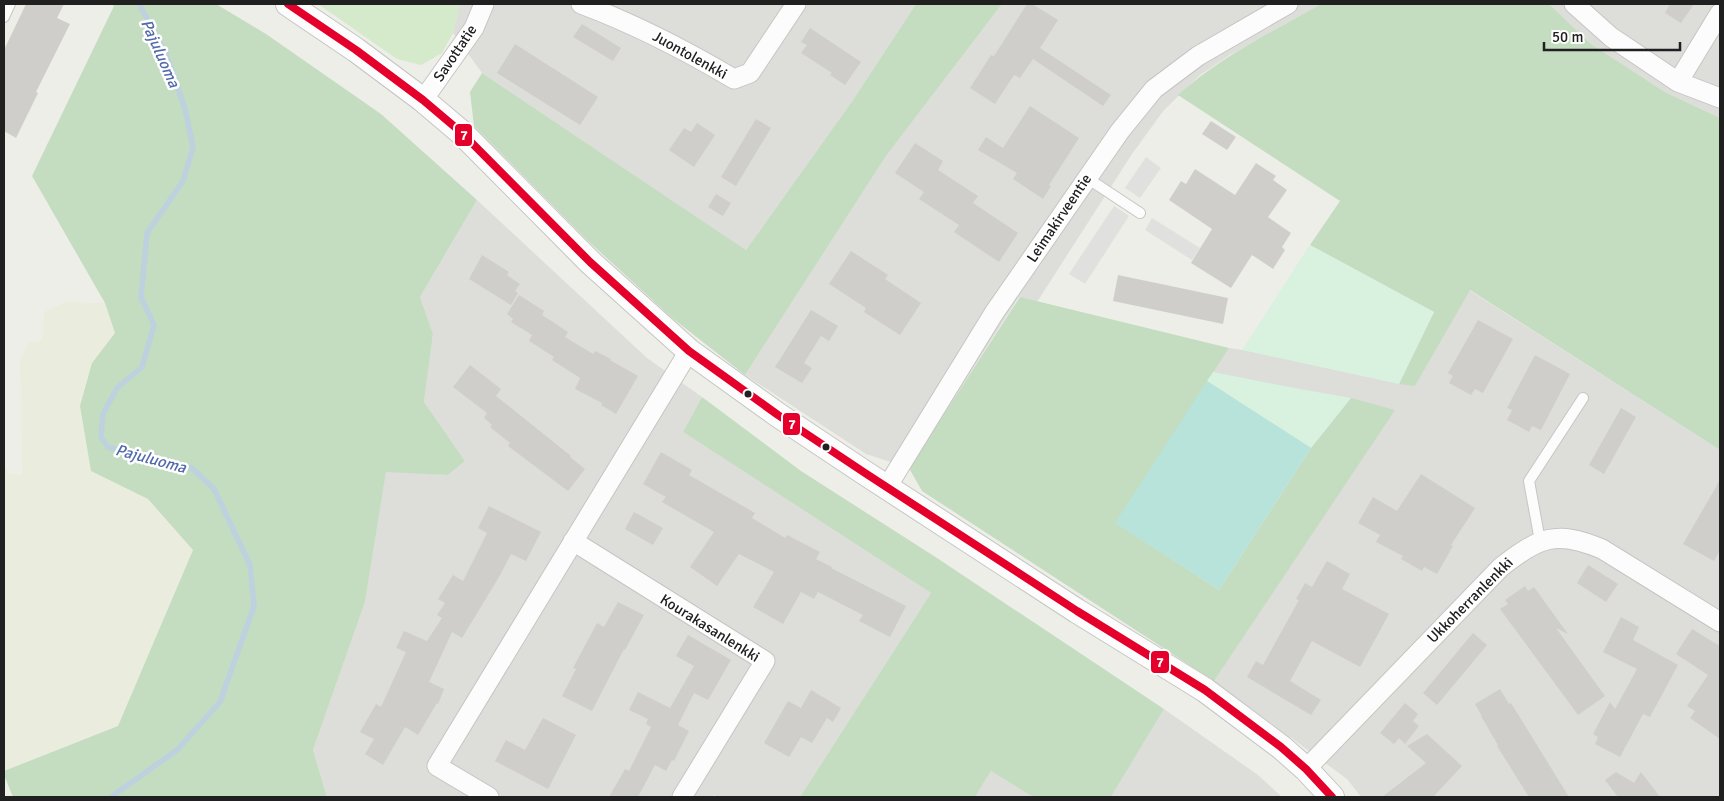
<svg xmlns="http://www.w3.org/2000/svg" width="1724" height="801" font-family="Signika,sans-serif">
	<rect width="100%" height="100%" fill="#eeeee9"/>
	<!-- residential -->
	<path fill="#ddddda" d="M460,4H916L853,100L746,250L482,73L453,33Z
		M1002,4H1321L1230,55L1200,75L1164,110L1132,154L1037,302L1019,297L909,468L866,454L745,375L886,156Z
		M1549,4H1720V118L1665,92L1591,44Z
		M477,200L647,358L702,397L683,432L931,593L800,797H718L714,795L712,797H327L313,750L365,602L386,471L448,475L465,461L424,402L433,334L420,297Z
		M1310,245L1434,312L1415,386L1469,290L1720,450V797H1361L1347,779L1214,681L1394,410L1311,448L1115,523L1229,348L1243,350Z
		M1164,709L1258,775L1282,797H1111Z
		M991,771L1033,797H975Z"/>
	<!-- farmland -->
	<path fill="#eaeddd" d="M65,302L105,303L115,333L92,363L91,471L148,499L193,550L118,726L4,771V463L8,473L22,475L20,361L29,342L42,340L44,312Z"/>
	<!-- grass -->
	<path fill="#d4eaca" d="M318,4H460L453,33L442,53L421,65L397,59Z"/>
	<!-- forest -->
	<path fill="#c4dcc0" d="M111,4H216L266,34L381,114L477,200L420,297L433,334L424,402L465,461L448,475L386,472L365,602L313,750L327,797H13L4,775V771L118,726L193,550L148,499L91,471L80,406L92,363L115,333L105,303L32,176L114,6Z
		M916,4H1002L886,156L745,375L671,317L586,239L474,126L470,92L482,73L746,250L853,100Z
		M1321,4H1549L1591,44L1665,92L1720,118V450L1470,290L1415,386L1399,384L1434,312L1310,245L1340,201L1178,95C1220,57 1272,32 1321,4Z
		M1020,297L1229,348L1116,523L1219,590L1311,448L1351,398L1395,410L1214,681L922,491L909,468Z
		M702,397L801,471L937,558L1164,709L1111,797H1033L991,771L975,797H800L931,593L683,432Z"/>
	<!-- park -->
	<path fill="#d9f2df" d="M1310,245L1434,312L1399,384L1242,350Z
		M1213,372L1289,387L1351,398L1311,448L1207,381Z"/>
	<!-- pitch -->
	<path fill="#b7e3da" d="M1207,381L1311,448L1219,590L1115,523Z"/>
	<!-- parking -->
	<path fill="#e0e0de" d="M1146,157L1161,168L1140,198L1125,188Z
		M1114,206L1129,216L1085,284L1069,274Z
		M1152,218L1200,248L1192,260L1145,230Z"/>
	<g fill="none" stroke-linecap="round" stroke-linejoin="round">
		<!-- stream -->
		<path stroke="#bed1df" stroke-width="5.5" d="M112,797L115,794L177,750L220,702L254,606L250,565L214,489L193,469L108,447L101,437L103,414L117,388L142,367L154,325L141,297L147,233L183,181L193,147L185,109L166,54L139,4"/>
	</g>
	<!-- building -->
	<path fill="#cfceca" d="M26,4H64L57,18L70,24L36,92L38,93L16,138L4,131V50Z
		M1027,4H1032L1058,20L1040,48L1111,95L1103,106L1033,59L1020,78L1014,75L995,104L970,88L991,55L994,56Z
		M1670,4H1694L1681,23L1665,13Z
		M582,24L621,48L613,61L573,37Z
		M810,28L861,62L845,85L830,75L832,73L801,53L807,45L801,42Z
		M515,44L598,97L580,125L497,73Z
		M1030,106L1079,138L1049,185L1051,186L1043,199L1013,179L1017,173L978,150L986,137L1003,148Z
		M756,119L771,128L736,186L721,177Z
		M1211,121L1236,137L1227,150L1202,134Z
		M697,123L715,135L694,167L669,150L684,128L691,132Z
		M915,143L943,161L938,170L978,196L973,203L1018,233L999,262L954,232L959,225L919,199L924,192L895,173Z
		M1256,163L1276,176L1273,180L1287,190L1268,217L1291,233L1282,247L1285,250L1273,269L1252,255L1231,288L1191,263L1212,229L1169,200L1181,181L1186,184L1195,169L1235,195Z
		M716,194L731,203L723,216L708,207Z
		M851,251L888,275L885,279L921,303L900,335L864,312L866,308L829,284Z
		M482,255L509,272L507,275L520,284L515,291L518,293L511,305L469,279Z
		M1118,275L1228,298L1223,324L1113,301Z
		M519,295L544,311L542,315L568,332L565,337L593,354L595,351L611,359L610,360L638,376L616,414L601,405L602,403L575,389L580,378L552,360L554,357L529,341L532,335L511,322L513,319L507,314Z
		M811,310L838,326L829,341L821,336L804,363L812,368L802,383L775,367Z
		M1478,320L1513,339L1483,393L1475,389L1471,395L1449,383L1453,376L1448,373Z
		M1535,355L1570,374L1541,430L1532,426L1529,432L1507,420L1512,410L1507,408Z
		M470,365L501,389L496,396L571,456L570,457L585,469L568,491L508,446L510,443L490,427L492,425L484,418L487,413L453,387Z
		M1621,408L1636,417L1604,474L1589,465Z
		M661,452L692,470L689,475L755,513L752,518L785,538L787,535L820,552L816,559L832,567L831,568L906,606L890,637L859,621L863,615L818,592L814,599L801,592L783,624L753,607L774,572L739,554L717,586L690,567L714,532L662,502L666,497L643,484Z
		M1421,474L1475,508L1451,545L1453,546L1437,574L1424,567L1422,571L1401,559L1403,556L1376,542L1380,535L1358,523L1373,497L1397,511Z
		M1720,480V550L1714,561L1683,544Z
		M489,506L541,532L526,561L511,554L499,577L462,638L452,632L429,682L444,689L438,704L437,703L418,735L405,727L383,765L365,754L374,739L360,732L376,704L381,707L406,652L396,648L404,631L427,641L442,618L437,615L445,603L438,599L453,575L463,581L487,533L478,528Z
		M634,512L663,528L653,545L625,529Z
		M1327,561L1350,574L1342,589L1389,614L1360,667L1312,641L1290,681L1321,700L1311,715L1247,677L1256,661L1263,665L1299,600L1296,599L1305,583L1312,587Z
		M1588,565L1618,584L1606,602L1577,583Z
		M1525,586L1528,591L1534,587L1568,634L1556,628L1605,696L1578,715L1500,609L1508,604L1505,600Z
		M618,602L644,615L625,650L624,649L592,711L562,696L576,669L573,668L597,623L604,627Z
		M1621,617L1639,627L1633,640L1678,665L1650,717L1643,714L1620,757L1595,744L1598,737L1593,734L1610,702L1615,709L1637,669L1603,652Z
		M1692,629L1720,646V739L1690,718L1695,711L1687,706L1708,675L1676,654Z
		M1473,633L1487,645L1437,705L1423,693Z
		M688,635L731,660L708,700L694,693L678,725L689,731L674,761L672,760L666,771L655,765L638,797H609L625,769L629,771L651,727L646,724L648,719L629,710L638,692L670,708L694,666L676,656Z
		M1500,689L1509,704L1511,703L1569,797H1529L1497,746L1498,745L1481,716H1482L1475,704Z
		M811,690L841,708L833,722L827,718L812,743L801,737L789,757L764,743L788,701L801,708Z
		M1405,703L1418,714L1413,721L1419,726L1405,744L1399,738L1394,744L1380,733Z
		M543,718L576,735L548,789L495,761L506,740L525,750Z
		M1427,734L1462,766L1433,797H1382L1426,763L1407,746Z
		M1616,772L1634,783L1641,772L1660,797H1618L1605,780Z"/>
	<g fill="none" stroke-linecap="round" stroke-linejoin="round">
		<!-- service casing -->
		<g stroke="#c5c5c3" stroke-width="12">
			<path id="service" d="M4,17L10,4
				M1087,178L1140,213
				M1540,541L1529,481L1583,398"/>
		</g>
		<!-- minor casing -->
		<g stroke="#c5c5c3" stroke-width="21">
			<path id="minor" d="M581,4C635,24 685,50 734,79L750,73L796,4
				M1574,4L1611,37L1678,82L1720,98
				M1678,82L1720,13
				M423,100L474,28L484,4
				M887,487L994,313L1120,131L1154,89L1198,56L1288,4
				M573,541L765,661L682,797
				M1306,769L1501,567C1539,538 1555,529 1602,549L1720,622
				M489,797L437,766L689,351"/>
		</g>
		<!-- tertiary casing -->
		<g stroke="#c5c5c3" stroke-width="26">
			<path id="tertiary" d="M288,4L356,50L423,100L462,133L590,262L689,351L778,415L865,473L1077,611L1205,690L1281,747L1306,769L1332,797"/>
		</g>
		<!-- service -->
		<use href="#service" stroke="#fcfcfc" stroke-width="10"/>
		<!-- minor -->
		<use href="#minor" stroke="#fcfcfc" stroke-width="19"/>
		<!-- tertiary -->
		<use href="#tertiary" stroke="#fcfcfc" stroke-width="24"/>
		<!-- bus-1 casing -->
		<g stroke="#fff" stroke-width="11">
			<path id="bus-1" d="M288,4L356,50L423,100L462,133L590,262L689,351L778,415L865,473L1077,611L1205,690L1281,747L1306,769L1332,797"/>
		</g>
		<!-- bus-1 -->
		<use href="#bus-1" stroke="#e4002b" stroke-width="8"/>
	</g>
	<!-- markers -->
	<g fill="#202020" stroke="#fff" stroke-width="2">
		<circle cx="748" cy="394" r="4.5"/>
		<circle cx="826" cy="447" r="4.5"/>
	</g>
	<g text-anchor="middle" stroke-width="5" stroke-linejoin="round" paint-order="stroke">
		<!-- street labels -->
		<g font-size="15" fill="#202020" stroke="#fff">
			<text transform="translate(455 53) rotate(-56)" y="5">Savottatie</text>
			<text transform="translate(690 55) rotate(29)" y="5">Juontolenkki</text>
			<text transform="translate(1059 218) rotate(-56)" y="5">Leimakirveentie</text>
			<text transform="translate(1470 600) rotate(-45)" y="5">Ukkoherranlenkki</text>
			<text transform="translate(710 628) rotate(32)" y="5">Kourakasanlenkki</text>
		</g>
		<!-- water labels -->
		<g font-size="16" font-style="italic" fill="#526aab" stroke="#fff">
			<text transform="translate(161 53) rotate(66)" y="6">Pajuluoma</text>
			<text transform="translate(151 458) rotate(15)" y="6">Pajuluoma</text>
		</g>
	</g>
	<g stroke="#fff" stroke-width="2">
		<rect x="454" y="123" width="19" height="24" rx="5" fill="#e4002b"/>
		<rect x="782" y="412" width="19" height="24" rx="5" fill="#e4002b"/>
		<rect x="1150" y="650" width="20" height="24" rx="5" fill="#e4002b"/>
	</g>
	<g font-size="14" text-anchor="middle" font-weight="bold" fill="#fff">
		<text x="464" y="140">7</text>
		<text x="792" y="429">7</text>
		<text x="1160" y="667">7</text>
	</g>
	<!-- border -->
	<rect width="1724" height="801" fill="none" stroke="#202020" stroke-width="10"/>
	<!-- scale -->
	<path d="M1544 42v8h136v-8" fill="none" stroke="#202020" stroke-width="2.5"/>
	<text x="1552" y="42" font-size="15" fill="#202020" stroke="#ffffff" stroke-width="4" paint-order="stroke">50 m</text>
</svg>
